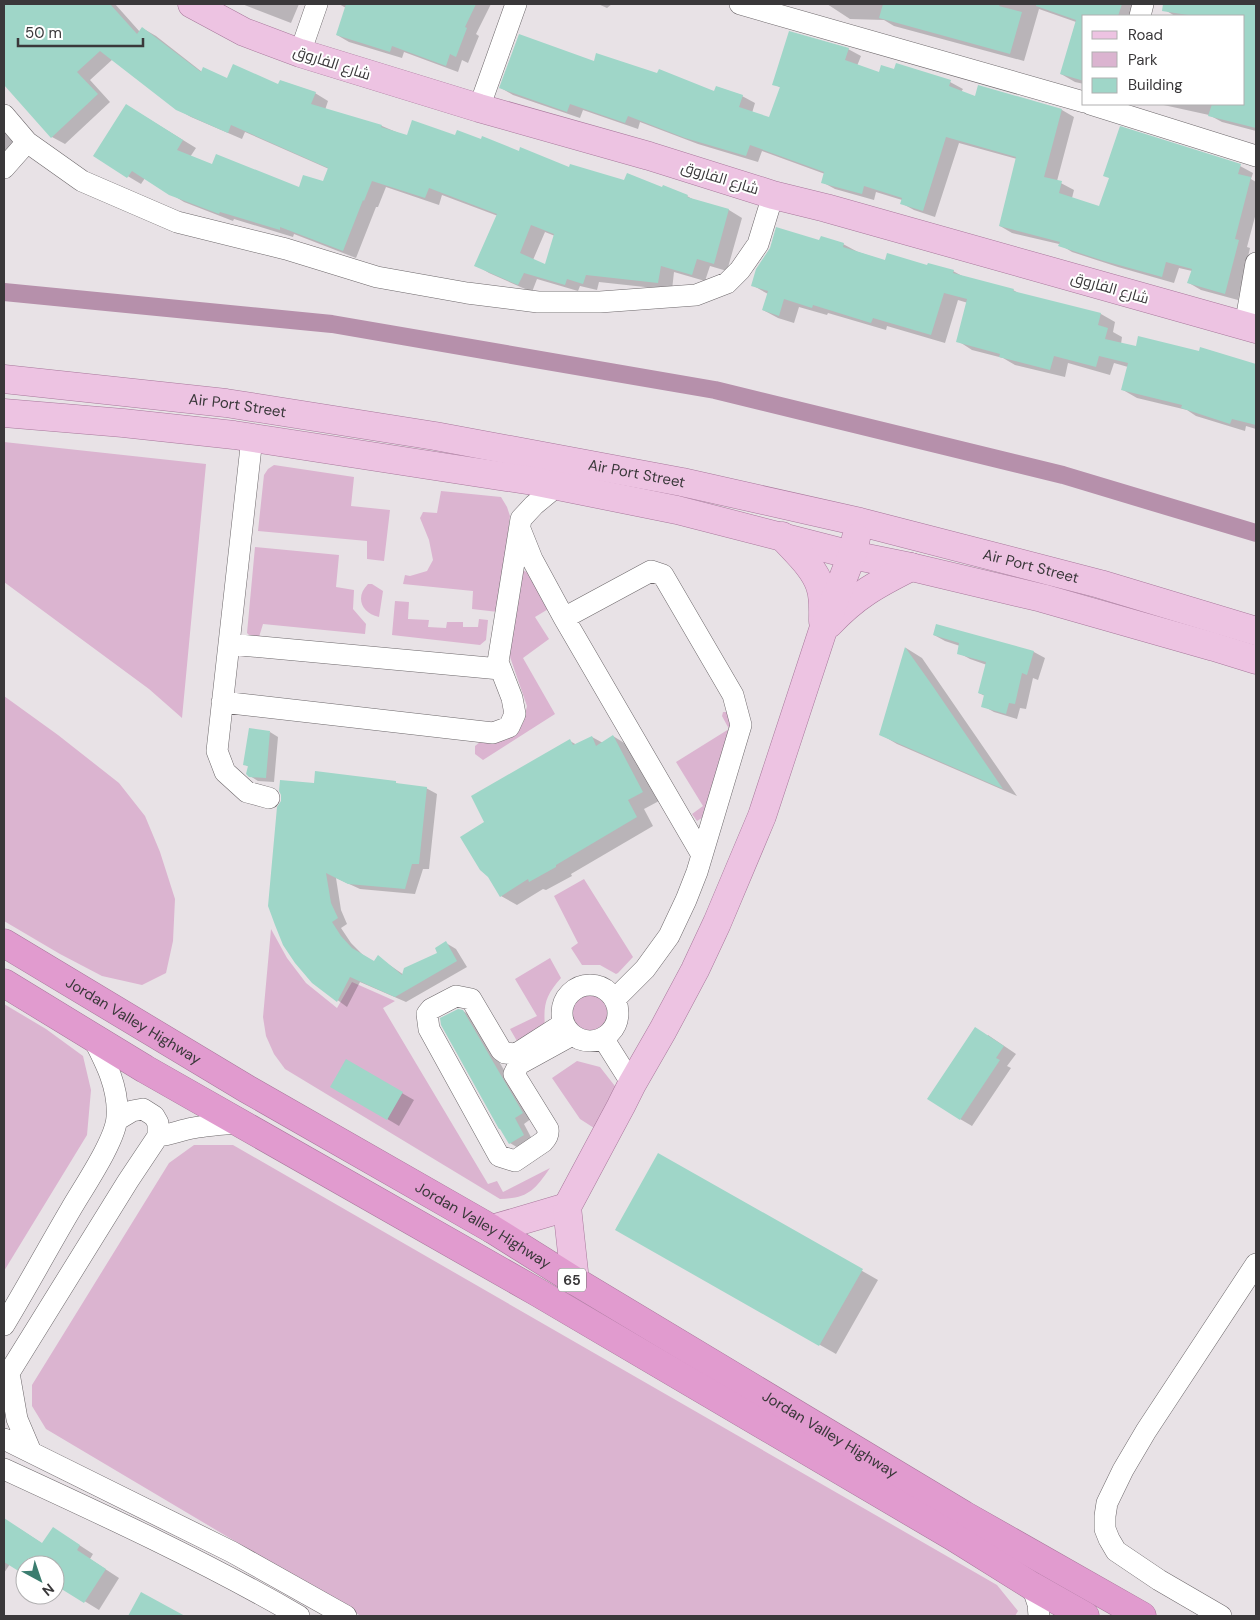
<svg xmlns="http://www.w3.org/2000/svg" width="1260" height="1620" font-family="'DM Sans',Cairo,sans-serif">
	<rect width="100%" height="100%" fill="#e8e2e6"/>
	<!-- green -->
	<path fill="#dbb4d0" d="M4,442L206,464L182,718L149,689L4,582Z
		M274,465L354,477L351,506L390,510L384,561L367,559V541L258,531L264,475L268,469Z
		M441,491L501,497L507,507L510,516L498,612L472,609L473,591L403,584L405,575L410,576L427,571L433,560L429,540L420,518L423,512L437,513Z
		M255,547L339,555L336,587L354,590L353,609L366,624L365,634L263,624L259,637H251L247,633Z
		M522,570L529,573L550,608L535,617L549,639L523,658L555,714L483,760L475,754V746L480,742L506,740L523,723L527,706L509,654Z
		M368,584H372L383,591L379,617C361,613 355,597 368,584Z
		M395,601L409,602L408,619L429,620L428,627L446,628L447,622H463V627H478L479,619L488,620L486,640L480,645L392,635Z
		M4,696L58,735L119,783L145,816L160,852L175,899L173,941L166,973L142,985L102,976L60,954L4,921Z
		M723,712H733L736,726L705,816L697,821L692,814L703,806L676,762L729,729L722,716Z
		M584,879L633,957L618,973L616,974L600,965H582L571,948L578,943L554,896Z
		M271,929L287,958L306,983L337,1008L352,982L395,1001L383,1008L488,1184L497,1181L503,1192L550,1168C534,1191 528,1198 500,1199L285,1069L274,1054L266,1036L263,1017Z
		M550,958L561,978C546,995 543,1004 545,1027L522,1041H517L510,1029L537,1016L515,979Z
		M569 1011a20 20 0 1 1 40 0a20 20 0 1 1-40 0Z
		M4,1004L46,1029L83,1056L91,1090L87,1135L4,1271Z
		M577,1061L600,1067L618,1090L594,1128L580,1119L552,1078Z
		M194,1145H233L997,1585L1018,1611L1015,1616H361L46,1429L32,1406V1385L169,1163Z"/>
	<!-- shadow -->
	<path fill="#0003" fill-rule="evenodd" d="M4,4H115L140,32L142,28L156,36L202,72L228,79L279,86L315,93L328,101L325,110L382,126L408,137L456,136L520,152L570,169L687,196L694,200L729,210L742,218L727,271L710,266L705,281L674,272L672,290L599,282L597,290L580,286L578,291L537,279L532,292L489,273L476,265L498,216L442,195L439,205L386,187L378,207H376L356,258L294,234L293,237L234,219L233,221L184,202L145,178L141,184L94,156L139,113L196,148L190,157L213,165L299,188L324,183L329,169L245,132L242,139L191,117L177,109L113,59L90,80L110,102L65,144L52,137L4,84ZM545,232L555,236L546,266L533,260Z
		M242,4H299L291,23Z
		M339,4H491L476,34L479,36L468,63L462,60L458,72L404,52L402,58L349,42L337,35L346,8Z
		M598,4H612L607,8Z
		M827,4H1138L1134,16H1084V84L1075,82L1061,74L1076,22L1039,9L1024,61L894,26L884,20L850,19Z
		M1166,4H1256V131L1222,122L1209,115L1159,104H1244V16H1175L1165,10Z
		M848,49L861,56L857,66L880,73L950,82L963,89L961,92L976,97L1062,110L1074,117L1057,181L1074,190L1072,198L1100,208L1240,166L1253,173L1251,179L1256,182V213L1247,247L1250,248L1238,300L1201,290L1189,283L1192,271L1179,268L1174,283L1118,267L1072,252L1059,244L1012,233L1000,226L1017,159L959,143L935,217L914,210L901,203L902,200L876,192L874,200L835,189L822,182L825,174L762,151L758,162L698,144L640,122L638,129L583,110L580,118L513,95L501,88L595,62L715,93L742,96L755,103L752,113L770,118L781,88L774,84Z
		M4,130L17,145L4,156Z
		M820,242L843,244L858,252L885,261L928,266L953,271L964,277L1013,290L1020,294L1101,314L1115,322L1113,332L1122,337L1121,344L1136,347L1200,352L1201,348L1256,365V429L1246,426L1245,431L1196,416L1187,410L1137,398L1123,390L1128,367L1114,363L1110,375L1068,363L1065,377L1015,365L1003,358L972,350L958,341L968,303L958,300L945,343L887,326L886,330L828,313L827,315L799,307L794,323L778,318L763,310L768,294L752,285Z
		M937,626L1034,652L1045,658L1038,680L1033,678L1026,709L1020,708L1017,719L994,712L983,706L985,696L979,693L987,665L970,659L959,653L960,646L945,641L934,635Z
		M906,648L922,658L1017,796L897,744L880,734Z
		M270,732L278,737L274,782L258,781L250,776L249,767L244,764Z
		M613,736L629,746L659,801L644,809L653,826L571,874L572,876L546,890L543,889L517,905L501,896L486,822L570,741L577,745L592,737L603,743Z
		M396,783L400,785L426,788L437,794L429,869H423L415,894L360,889L336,878L341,910L347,924L341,928L351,943L363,955L375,963L378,957L404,975L439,954L446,943L456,949L467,967L406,1002L360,982L347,1007L313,982L315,784Z
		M463,1011L473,1017L532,1118L524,1124L533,1141L520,1149L510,1143Z
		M988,1035L1016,1054L1007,1066L1011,1068L972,1126L960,1119Z
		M346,1061L414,1100L399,1126L332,1086Z
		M659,1155L878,1280L836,1354L616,1229Z
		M4,1521L20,1529L43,1544L67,1537L93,1554L90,1559L119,1578L99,1610L55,1583V1565H25V1574L10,1564L4,1573Z
		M142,1594L182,1616H129Z"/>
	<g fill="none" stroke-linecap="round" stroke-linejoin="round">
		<!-- canal -->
		<path stroke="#b690ab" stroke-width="18" d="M4,292L332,324L715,390L1063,475L1256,533"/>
	</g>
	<!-- building -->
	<path fill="#9fd6c8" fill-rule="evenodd" d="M4,4H110L137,34L142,27L201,72L203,67L227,78L233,64L278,84L280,80L316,92L311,104L382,125L381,127L407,135L412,120L455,135L457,130L481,139L482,136L519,151L520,147L569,167L570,164L624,180L627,173L662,187L663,185L688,195L687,197L729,209L714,264L697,259L692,275L661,266L658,283L586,275L583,284L567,279L565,285L524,273L518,285L474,266L497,214L429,188L425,198L372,181L364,201L363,200L343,251L280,227V230L220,212L219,214L169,195L132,171L127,178L93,156L126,104L183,140L177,150L212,164L216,154L299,187L303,175L323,181L328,168L231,125L228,133L176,110L100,51L77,72L98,94L51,138L4,85ZM531,225L554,234L545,264L520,253Z
		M346,4H476L465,27L467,28L456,57L450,54L446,66L392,46L390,52L336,35Z
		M883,4H1000L999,6L1022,12L1010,54L879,18Z
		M1036,4H1122L1118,16H1084V81L1060,74L1076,20L1036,6Z
		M1163,4H1256V128L1208,116L1212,104H1244V16H1194L1162,11Z
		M789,31L849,48L845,60L879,72L881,65L894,69L896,63L951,80L949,86L975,96L978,85L1062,109L1044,177L1062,181L1059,193L1099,206L1109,178L1103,176L1120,126L1241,164L1238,174L1251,177L1235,239L1239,240L1225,294L1187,283L1192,269L1166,262L1162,277L1104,261L1058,246L1060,242L999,226L1016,157L946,137L923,211L900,204L902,198L864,186L862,194L821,183L824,172L750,145L746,156L685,138L628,116L625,123L570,104L567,112L499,88L519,34L594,61L596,53L657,73L659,69L714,91L716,86L743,95L739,107L769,117L780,87L772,85Z
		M776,227L819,240L821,236L844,243L843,247L885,260L887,253L927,265L928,263L954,270L953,273L1014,289L1013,291L1101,313L1098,325L1108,328L1105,339L1136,346L1138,336L1199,351L1200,347L1256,364V425L1232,419L1230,424L1181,408L1182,405L1121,390L1128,363L1099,356L1096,367L1054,356L1050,370L999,357L1000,354L956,342L967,299L944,293L931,335L873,318L871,323L813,305L812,308L784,299L779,316L762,310L768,291L751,286L756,269L770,248Z
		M936,624L1034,651L1027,675L1022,673L1015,704L1009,703L1006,714L981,707L984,695L978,693L986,662L957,654L959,643L933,635Z
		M905,647L932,685L1003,789L879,735Z
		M249,728L270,731L266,778L249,777L246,774L248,766L243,765Z
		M613,735L643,792L628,800L637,817L556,865V867L529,882L528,879L500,897L488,877L480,870L460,837L484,822L471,796L570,739L573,745L592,736L596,746Z
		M315,771L396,781V783L427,787L419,864H412L405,889L348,884L326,873L331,903L338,918L332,922L341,936L352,948L374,961L378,955L402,975L404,968L437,953L435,948L446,941L457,961L395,997L350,977L337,1002L312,983L295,963L283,945L275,925L268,906L277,807L281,801V795L279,791L280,780L314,783Z
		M458,1009L463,1010L523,1113L515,1118L524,1135L509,1144L500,1129H499L441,1025L440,1018Z
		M975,1027L1004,1046L996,1058L1000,1060L960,1120L927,1099Z
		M346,1059L403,1092L387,1120L330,1087Z
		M658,1153L863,1269L819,1346L615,1230Z
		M4,1518L42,1543L53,1527L80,1545L77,1550L106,1569L84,1603L55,1585V1565H25V1575L4,1562Z
		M141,1592L185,1616H128Z"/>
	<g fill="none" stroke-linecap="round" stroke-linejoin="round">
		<!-- minor casing -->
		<g stroke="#6d686b" stroke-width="22">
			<path id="minor" d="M740,4L1084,102
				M1140,16L1143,4
				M300,53L317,4
				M1090,104L1256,156
				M479,108L516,4
				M4,115L27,142L82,181L177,222L286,249L377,277L467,293L538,302H600L696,295L727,283L740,270L758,244L773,195
				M4,168L27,142
				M1245,326L1256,263
				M252,438L217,751L225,772L247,792L269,798
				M520,529L532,559L564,618L651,571L663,575L733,695L741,725L697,872L686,900L669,936L645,969L615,999
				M564,618L702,855
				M229,644L500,669
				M222,702L493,733L509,727L515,714L512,698L498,662L521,519L534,505L557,486
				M562 1013a28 28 0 1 1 56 0a28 28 0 1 1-56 0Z
				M563,1024L516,1054L505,1053L501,1050L471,999L456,996L431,1009L427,1014L429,1029L499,1156L515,1161L543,1142C547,1138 549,1135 548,1129L514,1074L518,1066L521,1063L572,1035
				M603,1038L632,1084
				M158,1136C170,1135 181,1130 193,1128C208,1125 224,1124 240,1123
				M4,1325C27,1287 48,1248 71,1209C83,1188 116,1140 117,1117C119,1088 106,1063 93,1038
				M9,1373L17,1419L31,1452
				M4,1381L128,1181L158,1136V1123L154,1116L143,1109L132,1111L117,1120
				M4,1439L232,1552L346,1616
				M4,1469C104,1515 204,1561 299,1616
				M1032,1586L1038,1604L1039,1616
				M1221,1616L1159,1580L1116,1551L1109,1539L1105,1529V1516L1107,1503L1123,1470L1146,1431L1256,1264"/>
		</g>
		<!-- major casing -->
		<g stroke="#a7789b" stroke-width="29">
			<g id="major">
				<path d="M192,4L244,32L300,53L479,108L649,156L773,195L826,208L1256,329"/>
				<path id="s1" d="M4,379L226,403L435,436L682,482L860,522L1100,584L1256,631"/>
				<path d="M4,413L123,423L234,435L533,481L677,510L852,555L911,567L1042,598L1214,647L1256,660"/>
				<path d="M782,536C795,551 814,567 820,586C824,597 823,609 823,621"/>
				<path d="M829,624C855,596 877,584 911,567"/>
				<path d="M492,1229L567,1207"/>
				<path d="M575,1281L567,1207L621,1106L632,1084L663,1030L695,970L717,923L762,816L823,630L852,555L856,538"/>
			</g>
		</g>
		<!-- highway casing -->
		<g stroke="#a7789b" stroke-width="29">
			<g id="highway">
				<path id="s2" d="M4,943L247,1089L492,1229L575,1281L964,1515L1142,1616"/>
				<path d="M4,983L145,1069L537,1292L952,1536L1032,1586L1085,1616"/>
			</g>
		</g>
		<!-- minor -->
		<use href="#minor" stroke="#fff" stroke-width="21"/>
		<!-- major -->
		<use href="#major" stroke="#edc3e2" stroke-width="28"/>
		<!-- highway -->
		<use href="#highway" stroke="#e19bcf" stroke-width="28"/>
	</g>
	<g text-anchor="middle" stroke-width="4" stroke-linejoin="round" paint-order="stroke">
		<!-- shield labels -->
		<rect fill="#fff" stroke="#757475" stroke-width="1" x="558" y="1268.5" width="28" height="23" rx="4"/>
		<g font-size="14" font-weight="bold" fill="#3a383a">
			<text x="572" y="1285">65</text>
		</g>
		<!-- street labels -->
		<g font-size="15" fill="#3a383a" stroke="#fff">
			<text transform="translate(332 63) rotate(18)" y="5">شارع الفاروق</text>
			<text transform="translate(720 178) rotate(17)" y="5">شارع الفاروق</text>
			<text transform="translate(1110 288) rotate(16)" y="5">شارع الفاروق</text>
			<text dy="5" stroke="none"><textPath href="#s1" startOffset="235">Air Port Street</textPath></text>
			<text dy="5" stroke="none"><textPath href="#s1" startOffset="640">Air Port Street</textPath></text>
			<text dy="5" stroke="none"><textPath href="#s1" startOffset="1045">Air Port Street</textPath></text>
			<text dy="5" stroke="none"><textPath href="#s2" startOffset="151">Jordan Valley Highway</textPath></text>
			<text dy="5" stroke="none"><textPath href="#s2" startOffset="556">Jordan Valley Highway</textPath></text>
			<text dy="5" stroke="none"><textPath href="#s2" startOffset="961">Jordan Valley Highway</textPath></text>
		</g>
	</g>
	<!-- border -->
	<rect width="1260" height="1620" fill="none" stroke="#3a383a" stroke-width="10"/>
	<!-- legend -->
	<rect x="1082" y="15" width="162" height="90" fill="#ffffff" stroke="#b0afb0"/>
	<rect x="1092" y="31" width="25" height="8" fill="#edc3e2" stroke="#b0afb0"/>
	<text x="1128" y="40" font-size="15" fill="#3a383a">Road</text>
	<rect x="1092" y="52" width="25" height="15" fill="#dbb4d0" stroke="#b0afb0"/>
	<text x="1128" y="65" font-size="15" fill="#3a383a">Park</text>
	<rect x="1092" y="78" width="25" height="15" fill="#9fd6c8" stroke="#b0afb0"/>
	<text x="1128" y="90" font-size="15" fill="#3a383a">Building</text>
	<!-- north arrow -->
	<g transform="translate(40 1580) rotate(140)"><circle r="24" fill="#ffffff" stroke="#b0afb0"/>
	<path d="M0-4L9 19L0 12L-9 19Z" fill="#3b7d6f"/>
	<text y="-8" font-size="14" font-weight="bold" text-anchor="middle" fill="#3a383a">N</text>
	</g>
	<!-- scale -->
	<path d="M18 38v8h125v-8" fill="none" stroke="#3a383a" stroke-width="2.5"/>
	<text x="25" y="38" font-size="15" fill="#3a383a" stroke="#ffffff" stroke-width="4" paint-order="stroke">50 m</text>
</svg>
